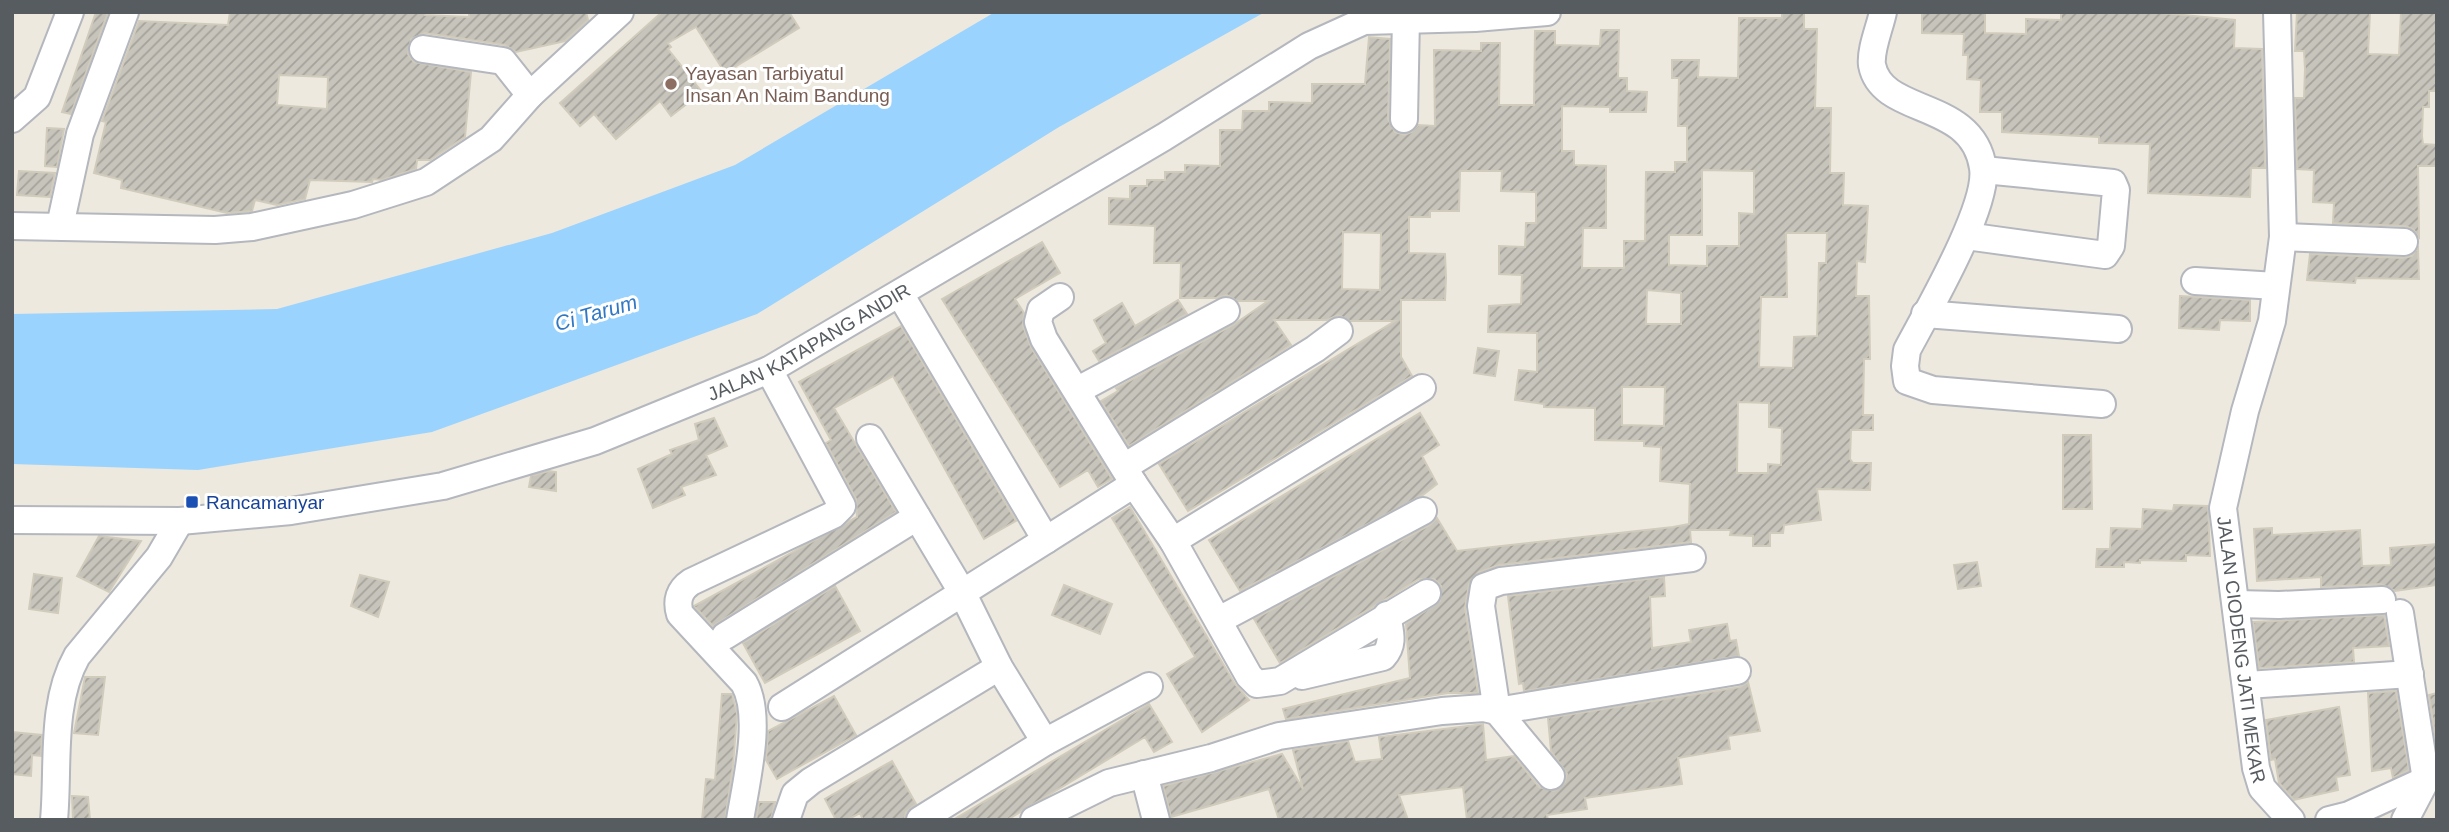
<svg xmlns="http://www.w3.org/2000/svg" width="2449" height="832" font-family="Arial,sans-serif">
	<defs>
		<pattern id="building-hatch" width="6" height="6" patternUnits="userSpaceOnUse" patternTransform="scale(1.75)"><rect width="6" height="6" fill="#c7c4bb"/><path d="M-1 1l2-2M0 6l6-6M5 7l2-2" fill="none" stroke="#a4a29b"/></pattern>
	</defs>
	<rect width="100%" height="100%" fill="#ede9de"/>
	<!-- water -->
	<path fill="#9bd3ff" d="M995,12H1265L1059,127L757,314L432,432L198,470L12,464V314L277,309L552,233L735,165Z"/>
	<!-- building -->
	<path fill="url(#building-hatch)" stroke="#d1cbbc" stroke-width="2" fill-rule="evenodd" d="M96,12H108L71,114L62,112Z
		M230,12H425V15L469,17V12H586L588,20L565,41L516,52L505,45L425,33L411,39L408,54L414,62L471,72L465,137L430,160H417L416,169L382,180L373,179L372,182L310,180L305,199L277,205L255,200L252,211L227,213L121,188L122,180L94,173L106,122L102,121L139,21L228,25ZM279,75L328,77L327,109L277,105Z
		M662,12H789L799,28L725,73L696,27L668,43L671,47L668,49L702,92L671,116L660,101L616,139L594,114L580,126L560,103Z
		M1782,12H1804V29H1817L1815,108H1831L1830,173H1844L1843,205L1868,206L1865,262L1857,261L1856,296H1869L1870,359H1864L1863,415H1873V430H1851L1850,459L1853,463H1871L1870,490L1817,489L1821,520L1784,525L1783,533H1770V546H1753V536L1730,535L1731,530H1690L1691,542L1499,565L1479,572L1469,584L1465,608L1478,693H1448L1286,719L1283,709L1410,678L1406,624L1440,601L1441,586L1434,579H1419L1280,663L1254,619L1430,525L1437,518L1457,551L1673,527L1689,524L1690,484L1660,481L1661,447L1644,446V441L1595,440V408L1544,407V404L1515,400L1519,370L1537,372V333L1488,332L1489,306L1521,304L1522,275L1499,274V246L1525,247L1526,223H1536V192L1501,191L1502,171H1460L1459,211H1430V217H1409V253L1445,254L1446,278L1445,300H1401V357L1412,376L1188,511L1159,464L1395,321H1350L1338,315L1327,320H1274L1291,345L1129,446L1101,401L1118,391L1116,388L1233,325L1268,301H1237L1227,295L1216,298H1180L1181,263H1154L1155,226L1109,224V198L1130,199V186H1147V180H1165V172H1185V165L1220,166V130H1242L1243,111H1269V102L1312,103V84H1365L1369,37L1390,39L1388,119L1395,132L1404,135L1412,132L1418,125L1435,126L1434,50L1481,51V43H1500L1499,105H1534L1535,31H1555V45L1600,46L1601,30H1619L1618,78H1627V91L1647,92L1646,112H1610V107L1562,106V151H1574V165L1606,166V228H1583L1582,268H1624V241H1645L1646,172H1675V162H1687V126H1678L1679,78H1672V60H1699L1698,77L1738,78L1739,18H1782ZM1702,170L1754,171V214L1739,213V246H1707V266L1669,265V235H1702ZM1343,232L1381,233L1380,290L1342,289ZM1786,233H1827L1826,263H1819L1817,336L1794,337L1793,368L1759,367L1761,297H1787ZM1647,290L1681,293V324H1646ZM1622,387H1665L1664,426L1622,425ZM1738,402L1769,403V427L1782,428L1781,465L1768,464V473H1737Z
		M1922,12L1985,13V33L2026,34V19L2061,20V12H2152L2235,20L2234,48L2262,49L2265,168H2251L2250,197L2148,193L2150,144L2099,143V137L2002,132V112H1980L1981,80L1967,79L1968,55H1963L1964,34L1922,33Z
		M2297,12H2370L2368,54L2399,55L2401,12H2437V91H2429V107H2423L2422,136L2423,144L2437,145V166H2418L2419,237L2413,229L2405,226L2333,223L2334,203L2313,202L2314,170L2297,169L2295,98H2304L2305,69L2304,51H2295Z
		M47,128L64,129L57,167L45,166Z
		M19,171L55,173L50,197L17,195Z
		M1042,242L1060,273L1015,299L1024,313L1023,326L1031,347L1112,479L1098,487L1088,470L1060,487L942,299Z
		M2418,248L2419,279L2356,278L2355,283L2307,280L2310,254L2403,258L2412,256Z
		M2180,296L2250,300V321L2220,320L2219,330L2179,328Z
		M1178,300L1187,314L1099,361L1093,351L1106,343L1094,320L1122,303L1135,326Z
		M901,326L1016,521L984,539L893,376L834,408L896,512L713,626L694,606L857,517L856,499L826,443L831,440L799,382Z
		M1478,348L1499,351L1495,376L1474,373Z
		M1420,413L1439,445L1422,456L1437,484L1423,495L1240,591L1209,540Z
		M714,418L727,446L706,455L716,475L681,487L685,495L653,508L638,469L672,454L670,450L699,440L695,424Z
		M2063,435H2091L2092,509H2063Z
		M549,471L556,472V491L529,487L531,476Z
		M2174,505L2208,506L2210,556L2186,555V561L2140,560V563L2124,562V567H2096L2097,549H2110L2111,528L2142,529L2143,509L2173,511Z
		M1130,507L1235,684L1249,700L1202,732L1167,674L1195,657L1112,518Z
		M2272,528V535L2360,530L2362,566L2391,565L2390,548L2437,544V585L2395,591L2381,584L2321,587V577L2257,581L2254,529Z
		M99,536L141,541L109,592L77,576Z
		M1977,562L1981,586L1958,589L1954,565Z
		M34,574L62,578L58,613L29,609Z
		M360,575L389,582L378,617L351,606Z
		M1664,577L1665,596L1650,597L1652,648L1691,642L1689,630L1727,624L1730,641L1736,640L1739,656L1524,691L1523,683L1519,684L1508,596Z
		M1064,585L1112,604L1100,634L1052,615Z
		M835,586L860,631L765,683L743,643Z
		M2384,615L2389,646L2353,648L2354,662L2259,668L2253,622Z
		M85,677H105L98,735L74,733Z
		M1748,682L1760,731L1728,736L1730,749L1678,758L1682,784L1585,798L1587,809L1547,815L1548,820H1467L1463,787L1399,795L1408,820H1279L1269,789L1171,817L1163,786L1282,754L1303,789L1293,750L1348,741L1355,762L1382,759L1379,737L1483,724L1486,760L1514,756L1539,787L1554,791L1565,782L1567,774L1551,751L1548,718L1740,687Z
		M2396,691L2409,770L2393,778L2391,768L2372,771L2368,693Z
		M2437,693V742H2436L2429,695Z
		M722,694H732L737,714L733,766L725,820H702L706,779L715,780Z
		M834,696L856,735L777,779L766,760L768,731Z
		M1149,704L1172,742L1154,752L1145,737L1007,820H953Z
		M2339,707L2350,775L2336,777L2338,790L2294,800L2279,783L2275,759L2271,760L2266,720Z
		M12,732L42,735L41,756L32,755L31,776L12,774Z
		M892,761L916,804L906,812L904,820H863L860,813L847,820H836L825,799Z
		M72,796L88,797L90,820H73Z
		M759,802H775L771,820H756Z"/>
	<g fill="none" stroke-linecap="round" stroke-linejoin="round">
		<!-- minor casing -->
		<g stroke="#b4b7bd" stroke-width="30">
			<g id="minor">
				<path d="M1883,12C1880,27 1870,50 1872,65C1882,117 1973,98 1983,168C1989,206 1927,312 1907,350L1905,366L1907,381L1933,390L2102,404"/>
				<path id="s1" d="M2277,12L2283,237L2272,321L2245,411L2223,508L2256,768L2262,788L2291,820"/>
				<path d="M423,49L503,61L530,95"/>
				<path d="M12,119L37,97L70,12"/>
				<path d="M1404,119L1406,17"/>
				<path d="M12,226L215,230L252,227L353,205L426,182L491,139L530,95L620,12"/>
				<path d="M60,226L80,134L125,12"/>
				<path d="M1966,236L2105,255L2111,246L2116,190L2113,183L1984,170"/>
				<path d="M2283,237L2404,242"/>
				<path d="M2195,281L2276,286"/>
				<path d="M1060,297L1041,310L1038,322L1044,339L1134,484L1173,541L1249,676L1257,684L1280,681L1427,593"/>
				<path d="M1925,314L2118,329"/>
				<path d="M1078,390L1226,311"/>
				<path d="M870,438L962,592L999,667L1045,742"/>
				<path d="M1124,467L1315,349L1339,331"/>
				<path id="s2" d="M12,520L180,521L291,511L443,486L595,441L769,370L1164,137L1309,46L1364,21L1475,18L1547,12"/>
				<path d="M1046,540L1134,484"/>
				<path d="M1173,541L1422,388"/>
				<path d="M2236,604L2279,605L2382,600"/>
				<path d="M2400,613L2426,780L2405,820"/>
				<path d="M1219,620L1423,511"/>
				<path d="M725,636L917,517"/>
				<path d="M1302,676L1383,657C1395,644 1390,632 1387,615"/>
				<path d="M2247,685L2410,674"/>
				<path d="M782,707L1046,540L900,294"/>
				<path d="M1144,774L1156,820"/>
				<path d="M1551,776L1497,711L1481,606L1484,587L1501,581L1692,558"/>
				<path d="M54,820C59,766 50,704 77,656L159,557L180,521"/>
				<path d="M740,820C746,782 763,716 744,683L680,614C676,601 679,590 691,582L833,515L842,506L769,370"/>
				<path d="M786,820L795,794L811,781L999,667"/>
				<path d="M920,820L1045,742L1149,686"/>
				<path d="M1034,820L1109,783L1211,758L1279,736L1442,711L1484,708L1497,711L1737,671"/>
				<path d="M2329,820L2349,815L2430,778"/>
			</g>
		</g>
		<!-- minor -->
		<use href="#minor" stroke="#fff" stroke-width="26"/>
	</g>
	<!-- markers -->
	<circle fill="#8d6e63" stroke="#fff" stroke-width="2.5" cx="671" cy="84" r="7"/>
	<rect fill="#1a4fb4" stroke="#fff" stroke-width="2.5" x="185" y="495" width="14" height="14" rx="3.5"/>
	<g text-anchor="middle" stroke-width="6" stroke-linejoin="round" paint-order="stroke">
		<!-- education labels -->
		<g font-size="19" fill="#785e54" stroke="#fff" text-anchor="start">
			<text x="685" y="80">Yayasan Tarbiyatul<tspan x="685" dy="22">Insan An Naim Bandung</tspan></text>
		</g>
		<!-- street labels -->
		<g font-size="19" fill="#575c61" stroke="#fff">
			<text dy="7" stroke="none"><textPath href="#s2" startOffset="828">JALAN KATAPANG ANDIR</textPath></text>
			<text dy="7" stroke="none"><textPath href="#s1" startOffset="646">JALAN CIODENG JATI MEKAR</textPath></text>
		</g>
		<!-- transit labels -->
		<g font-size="19" fill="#164399" stroke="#fff" text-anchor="start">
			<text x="206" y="509">Rancamanyar</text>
		</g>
		<!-- water labels -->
		<g font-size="21" font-style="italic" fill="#3178c4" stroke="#fff">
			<text transform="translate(596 313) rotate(-16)" y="7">Ci Tarum</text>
		</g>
	</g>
	<!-- border -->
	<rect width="2449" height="832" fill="none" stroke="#575c61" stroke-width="28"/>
</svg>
